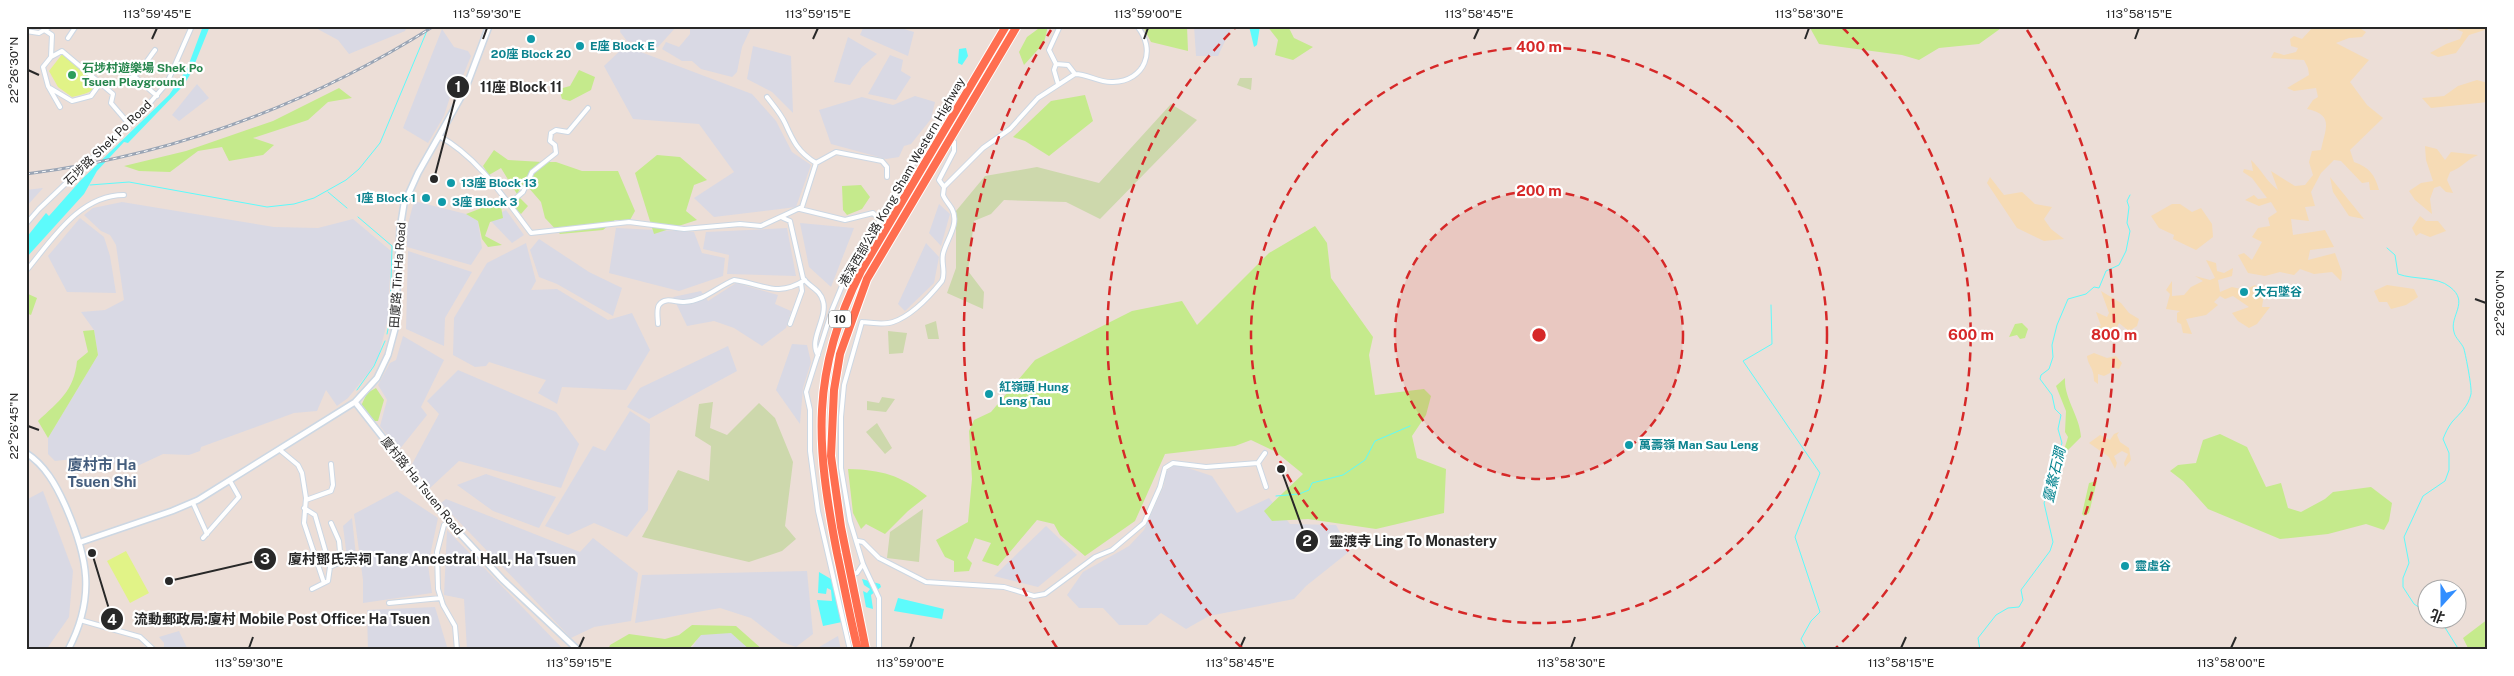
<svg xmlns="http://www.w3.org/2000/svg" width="2514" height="676" font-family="'Public Sans','Noto Sans SC',sans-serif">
	<rect width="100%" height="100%" fill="#ecded7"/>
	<!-- industrial -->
	<path fill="#d9d9e4" d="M312,26H407L405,31L349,54L338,40Z
		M621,26H677L658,47L627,41L620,32Z
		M690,26H752L742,47L737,72L732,77L701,69L692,61H682L662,49L666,42L679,47L690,34Z
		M864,26H894L914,32L908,56L860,35Z
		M1194,26H1232L1218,56H1196Z
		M442,29L454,47L468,51L471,56L456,93L450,97L444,116L428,143L403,128Z
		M848,37L877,54L862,67L850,85L834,82Z
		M625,46L752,94L776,121L792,152L811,165L796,207L714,217L694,198L734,172L699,124L633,119L604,66Z
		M753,46L791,56L793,113L772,92L747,79Z
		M890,55L903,60L901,71L911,77L896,100L868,94Z
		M197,84L209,98L179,121L172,115Z
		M915,96L935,102L931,119L911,144L904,146L899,157L886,159L831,144L819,110L862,97L893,105Z
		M43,188L26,207V190Z
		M414,201L466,214L478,221L482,248L471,265L407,247V228Z
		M122,202L274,227L318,228L353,219L391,251L388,319L378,358L369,372L348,398L337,406L326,390L317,411L294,413L256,427L201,447L200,451L189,455L163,454L131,469L117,463L100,466L82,458L55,461L48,454V438L98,355L94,330L81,312L105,310L124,300L116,245L110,235L101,231L84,215L93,208Z
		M939,204L950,214L941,246L929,233Z
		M506,210L524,235L512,243L489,219Z
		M80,218L104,237L110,256L116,293L67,292L48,256Z
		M800,223L854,228L831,287L809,267Z
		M616,228L694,232L702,253L725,258L723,276L679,291L609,273Z
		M787,228L796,276L727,274L729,255L703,249L706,232Z
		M539,239L589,272L622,288L613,316L557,284L539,277L530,250Z
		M526,243L536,281L531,290L557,289L608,320L632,313L650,350L626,390L562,387L557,404L538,393L546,380L489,362L486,366L475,367L453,355L454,318L487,263Z
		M926,243L939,257L934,283L905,311L898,304Z
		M408,251L472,272L445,318L444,346L406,329Z
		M736,283L778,295L775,304L791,311L786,328L762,346L734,328L714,321L687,326L673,297L701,291L708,301Z
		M403,336L444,360L421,407L427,415L399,450L380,426L387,400L378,385L390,363L396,360Z
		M792,344L807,345L811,362L803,388L800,424L776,390Z
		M728,346L737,371L649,419L627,407L640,388Z
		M458,370L556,412L579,444L561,488L459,461L430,488L411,466L439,414L427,401Z
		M630,411L650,424L648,510L627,537L594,523L568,535L545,526L593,446L605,451Z
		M1173,466H1182L1212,476L1237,513L1269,498L1290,524L1336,525L1350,551L1306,586L1294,599L1209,616L1186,629L1161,613L1147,625H1119L1103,608H1079L1067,595L1083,572L1129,546L1144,530L1164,486L1166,472Z
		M486,474L556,497L539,528L493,511L457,485Z
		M43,491L73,571L69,617L46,650H26V500Z
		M397,491L438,518L428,565L432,593L363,603V580L354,514Z
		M446,499L580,552L593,538L638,573L631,621L594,627L571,638L441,503Z
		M352,518L357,565L348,566L343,526Z
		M1046,526L1077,555L1038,587L994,576Z
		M447,530L564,650H467L464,599L444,595Z
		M807,571L813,634L796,647L782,642L751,618L720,608L635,623L642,575Z
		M435,607L448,650H368L367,610Z
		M179,631L188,650H164V643L159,637Z
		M702,631L737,632L758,650H691Z
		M838,636L841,650H814Z"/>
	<!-- green -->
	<path fill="#c5ea8c" d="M1042,26H1048L1044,43L1024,65L1019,52L1027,37Z
		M1148,26H1187L1188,51L1151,42L1144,28Z
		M1267,26H1288L1294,38L1313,47L1293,60L1275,55L1278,40Z
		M1809,26H2004L1979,44L1939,48L1919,60L1902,55L1819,44Z
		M579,70L595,77L591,90L570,101L562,99L559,89L570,86Z
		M339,88L352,98L328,102L308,120L253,138L274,145L263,155L229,161L222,147L198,151L170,172L139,171L124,166L186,151L273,121Z
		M1085,95L1093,121L1049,156L1025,141L1013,137L1051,101Z
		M494,150L508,160L542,162L531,171L517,194L501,168L489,175L483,166Z
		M657,155L680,157L707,180L694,185L686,211L697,220L654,234L635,173Z
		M548,162H556L582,171H618L635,211L630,220H615L603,230L560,234L545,218L541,202L528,187V184L534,174Z
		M861,185L870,197L862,209L847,215L843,210L842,186Z
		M518,196L528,206L521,214L510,204Z
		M500,201L503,218L490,222L485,236L502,245L488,247L482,239L478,221L466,214Z
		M1315,226L1327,243L1331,278L1373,337L1369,355L1375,395L1424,389L1431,396L1426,415L1412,436L1417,458L1446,469L1444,513L1376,529L1308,519L1272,521L1264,511L1303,474L1276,452L1251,440L1235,446L1165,454L1135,521L1085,556L1060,535L1054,524L1037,520L998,566L982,561L991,543L975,538L967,558L972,563L969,571L954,572V561L945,557L936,540L968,522L972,479L969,431L974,420L991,412L1035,360L1132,311L1182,301L1197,325L1269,253Z
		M26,293L37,298L31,315L26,313Z
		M2022,323L2028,329L2025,338L2020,339L2017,335L2009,337L2015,324Z
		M94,330L98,355L48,438L38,421C59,401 74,391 77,361L88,352L83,331Z
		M2065,378C2064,399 2080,416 2081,437L2066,452L2064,450L2068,437L2065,432L2066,411L2056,386Z
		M376,388L384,400L378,421H373L361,406L367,393Z
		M2220,434L2247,447L2266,487L2281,483L2288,508L2301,512L2325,499L2333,492L2371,487L2392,503L2389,521L2384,530L2366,524L2328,534L2280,539L2208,509L2183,481L2170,471L2178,465L2196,463L2203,440Z
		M848,469C882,470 900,475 927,496L908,511L885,534L866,524L861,529L853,513Z
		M2097,481L2089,513L2084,516L2082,514L2089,483Z
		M2488,619V650H2469L2463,638Z
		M692,625L736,626L763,650H750L731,633L701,635L688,650H608L610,645L629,634L665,639L679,635Z"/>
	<!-- sand -->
	<path fill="#f6dbb5" d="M2314,26H2356L2366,32L2362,37L2349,38L2336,43L2369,60L2350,82L2367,105L2383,118L2350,150L2354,162C2369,167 2375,175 2379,190H2370L2369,182L2362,183L2341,161L2334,160L2321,173L2311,192L2315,206L2305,207L2309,221L2291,219L2293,235L2325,230L2334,247L2310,250L2308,260L2335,253L2342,272L2341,281L2332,272L2314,274L2300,269L2294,275L2280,272L2265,276L2248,273L2238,255L2244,253L2252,260L2262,242L2252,237L2258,228L2270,226L2268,218L2277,212L2271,202L2259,206L2245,200L2254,195L2258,199L2267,198L2252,178L2243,172L2244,169L2253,171L2251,160C2261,169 2266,181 2278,190L2271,171L2295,186L2305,185L2313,175L2309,162L2312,151L2321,150C2325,129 2335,115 2307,109L2313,100L2318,97L2316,88L2294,91L2287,88L2309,75L2308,68L2304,60L2271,58L2274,52L2284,55L2296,52L2298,48L2291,46L2290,39L2294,36L2302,39Z
		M2439,26H2488V29L2469,35L2456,53L2438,57L2430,53L2446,44L2460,39L2463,32L2451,27L2447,30L2438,28Z
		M2477,80L2488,83V102L2431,108L2422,98L2444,96L2458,86Z
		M2425,146L2437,149L2445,160L2451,152L2478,155C2466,160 2463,167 2450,172L2447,180L2453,193L2446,192L2440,186L2434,188L2430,199L2432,214L2415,200L2409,191L2421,183L2433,181L2426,160Z
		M1990,177L2004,195L2022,192L2035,204L2052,207L2044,219L2051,229L2064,239L2044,241L2017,228L1987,183Z
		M2330,177L2364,219L2349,216L2333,192Z
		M2172,204H2180L2192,212L2201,208L2212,224L2213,237L2196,250L2173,239L2174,235L2159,228L2151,216Z
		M2420,216L2426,221H2438L2446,231L2430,237L2420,233L2416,236L2412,228Z
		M2206,260L2216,263L2217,271L2224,273L2233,268L2232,276L2218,280L2220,292L2232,287L2245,290L2255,285L2264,293L2262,307H2270L2257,324L2249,328L2238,321L2232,313L2249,307L2233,296L2225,299L2220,296L2214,302L2218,305L2206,315L2186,319L2192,334L2183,333L2181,324L2177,322V313L2180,311L2166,309L2170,294L2166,290L2172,281V296L2184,295L2191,287L2203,281L2195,276L2210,280L2215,278Z
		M2387,285L2414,289L2418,297L2406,305L2391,309L2387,302H2379L2374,291Z
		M2101,291L2121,303L2129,313L2139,319L2137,326L2129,331L2119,323L2116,330L2104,333L2103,337L2094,342V327L2101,326L2096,312L2107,317L2109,313Z
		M2094,353L2107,358L2116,356L2122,363L2119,369L2112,367L2110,373L2104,376L2098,374V384L2094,381C2094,367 2088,366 2087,356Z
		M2119,432L2117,435L2120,442L2129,448L2131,460L2125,467L2124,463L2128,454L2122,451L2114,456L2117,463L2115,469L2109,457L2089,443L2100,435L2110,440L2114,434Z"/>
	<!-- cemetery -->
	<path fill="#cdd8ac" d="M1240,78H1252L1251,90L1237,85Z
		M1171,104L1197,120L1100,219L1066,202L1004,200L991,214L974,221L968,271L984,292L983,309L947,293L956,268V211L985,176L1037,167L1099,183Z
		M936,321L939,339H928L925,325Z
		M888,331L907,333L903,353L889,354Z
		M882,397L895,399L886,412L867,410V401L879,403Z
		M713,402L710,428L727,435L759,403L775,418L793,462L785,526L796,539L782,551L749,562L642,537L678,470L709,481L711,446L695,436L699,404Z
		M877,423L892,448L885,454L866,432Z
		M923,509L919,562L887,558L890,532Z"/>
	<!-- pitch -->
	<path fill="#e1f387" d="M63,53L97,80C97,93 83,94 72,97L58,87L49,71Z
		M126,551L149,593L130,603L107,561Z"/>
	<!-- water -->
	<path fill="#5dfbfc" d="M203,26H210L191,73L183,86L128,143L124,142L97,171L84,194L26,258V238L46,213L49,216L81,180L169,95L187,69Z
		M1249,26H1260L1257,45L1254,47Z
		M966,48L968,56L962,65L958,63L959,49Z
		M819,572L831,579L842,622L823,626L817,600L832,601L831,590L827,588L826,594L818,593Z
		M862,579L880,584L881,587L871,595L873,609L866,607L863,591L867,593L870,589L864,585Z
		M898,598L944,609L942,619L894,611Z"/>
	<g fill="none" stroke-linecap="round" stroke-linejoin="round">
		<!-- stream -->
		<path stroke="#5dfbfc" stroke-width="1" d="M90,185L129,182L267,207L294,204L314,198L346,180L359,169L380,143L429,26
			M328,192L347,208
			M358,217L392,246L390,319L387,334
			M2387,248L2395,255L2398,274C2414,280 2437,276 2450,287C2470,302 2449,316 2454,332C2455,338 2462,343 2464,349C2466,357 2472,387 2471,394C2468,407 2460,413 2452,422C2448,427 2445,434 2443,439L2449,453V470L2445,481L2423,496L2404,537L2409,563L2403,578V587L2414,604L2426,612
			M1771,305L1772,344L1743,361L1820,473L1795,537L1820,612L1811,621L1801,639L1807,650
			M357,390L374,366L385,341
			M1276,496L1299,494L1309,490L1312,483L1343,475L1365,460L1375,441L1410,426
			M2436,618L2444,626L2459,650
			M1980,650L1978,638L1996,615L2008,608L2019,607L2023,600L2021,590L2050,551L2053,542L2044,503L2052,485L2051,475L2062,443L2058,429L2061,415L2055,409L2052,395L2040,379L2041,375L2049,369L2053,357L2052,345L2057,325L2068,299L2086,294L2094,287L2099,288L2106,271L2119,265L2126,251L2130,231L2127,223L2129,207L2127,201L2130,195"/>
		<!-- minor casing -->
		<g stroke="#ccd7e3" stroke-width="6">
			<path id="minor" d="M26,31L39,33L51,26
				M46,31L52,35L51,57
				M68,38L76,26
				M1056,64L1054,70L1058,84
				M1075,74C1088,74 1099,83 1113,82C1145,81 1157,50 1137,26
				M135,77L157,96
				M105,86C135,82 138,73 155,50
				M50,88L72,101L91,96L101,82
				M767,97C773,105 781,114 785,123C793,141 798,152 816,163
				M60,107L48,86L43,67L51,57L62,51L113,94L111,103L129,124
				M439,136C478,157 505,199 531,233L629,222L684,229L740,224L761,226L802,207L816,163L836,152L882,161L887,167V177
				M509,204L523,192L532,172L556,153L555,145L550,141L551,133L556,130L568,132L588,108
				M800,209L845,220L873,213L880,220
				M783,218L790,221L803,278C809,287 820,289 823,301C828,318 808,340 818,355
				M26,224L39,209L149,104L167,83L192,26
				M26,271C52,240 79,195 124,195
				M658,324C658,319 656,309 659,305C665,296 677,303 684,302C704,301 717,287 734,280C763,284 777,298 805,280
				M790,324L802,291L801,283
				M280,450L298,465L302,473L306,498L304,523L324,583
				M1258,463L1265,453
				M306,500L331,491L333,485L331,464
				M193,503L207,534
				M304,508L315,515L330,567L328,581L312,589
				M331,523L339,541L341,562
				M450,523L444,525L437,552L438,589L443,605L455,626L457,650
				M203,538L239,497L230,481
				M858,541L863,542L879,558L926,582L1004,587L1034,596L1045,594L1095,557L1112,550L1144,523L1160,487L1165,468L1173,463L1206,467L1258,463L1266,487
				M330,567L343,561
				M841,576L857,573L863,564
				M389,603L441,598
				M80,620L140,637L154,650
				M850,650L818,511L810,451V410L806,392L832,310L844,281L921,150C930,139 943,127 954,142V151L939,180L944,187
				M879,650V598L863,564L850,521L841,468V417L844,385L862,322C871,323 884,325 893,322C911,316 930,296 942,281C946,272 941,264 943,254C946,240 960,224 952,209C949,204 945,200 943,195L944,187L983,148L1010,129L1038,98L1075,74L1068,65L1056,64L1049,50L1060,26"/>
		</g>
		<!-- tertiary casing -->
		<g stroke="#ccd7e3" stroke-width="8">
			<path id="tertiary" d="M355,402L450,523L503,580L578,650
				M26,453C45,465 56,485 65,505C88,557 96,597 68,650
				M81,542L172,511L198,500L355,402L377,378L388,355L395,329L400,229L404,204L418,173L465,90L489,26"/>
		</g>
		<!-- minor -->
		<use href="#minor" stroke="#fff" stroke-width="4"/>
		<!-- tertiary -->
		<use href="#tertiary" stroke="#fff" stroke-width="5"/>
		<!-- rail casing -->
		<g stroke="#9aa5b5" stroke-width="3">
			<path id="rail" d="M26,174C173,155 309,105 434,26"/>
		</g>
		<!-- rail -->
		<use href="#rail" stroke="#fff" stroke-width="1" stroke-dasharray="4" stroke-linecap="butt"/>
		<!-- motorway-bridge casing -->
		<g stroke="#fff" stroke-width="10" stroke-linecap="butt">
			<path id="motorway-bridge" d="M858,650C850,618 844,585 837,553C816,445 810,373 861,271L1006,26
				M866,650L841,527L831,456L834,390L840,354L867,279L1017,26"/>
		</g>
		<!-- motorway-bridge -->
		<use href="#motorway-bridge" stroke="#ff6e50" stroke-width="8"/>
	</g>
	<!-- ticks -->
	<path fill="none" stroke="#282828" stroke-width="2" d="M152,39L157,28M483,39L487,28M813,39L818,28M1144,39L1148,28M1474,39L1479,28M1805,39L1809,28M2135,39L2139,28M28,70L39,75M2475,299L2486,303M28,426L39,430M249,648L253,637M579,648L584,637M910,648L914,637M1240,648L1245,637M1571,648L1575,637M1901,648L1906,637M2231,648L2236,637"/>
	<!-- distance rings -->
	<circle cx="1539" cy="335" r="144" fill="#d62828" fill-opacity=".12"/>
	<g fill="none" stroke="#d62828" stroke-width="2.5" stroke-dasharray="9 6">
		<circle cx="1539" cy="335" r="144"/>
		<circle cx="1539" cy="335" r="288"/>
		<path d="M1242 648A432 432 0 0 1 1236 27M1842 27A432 432 0 0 1 1836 648"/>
		<path d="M1057 648A575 575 0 0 1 1051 30M2027 30A575 575 0 0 1 2021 648"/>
	</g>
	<!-- markers -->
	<g fill="#0f9aa8" stroke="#fff" stroke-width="2">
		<circle cx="531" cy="39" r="5"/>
		<circle cx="580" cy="46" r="5"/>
		<circle cx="451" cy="183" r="5"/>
		<circle cx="426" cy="198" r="5"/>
		<circle cx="442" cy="202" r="5"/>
		<circle cx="2244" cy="292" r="5"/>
		<circle cx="989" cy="394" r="5"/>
		<circle cx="1629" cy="445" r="5"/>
		<circle cx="2125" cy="566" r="5"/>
	</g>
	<circle fill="#2e9e5b" stroke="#fff" stroke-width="2" cx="72" cy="75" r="5"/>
	<g text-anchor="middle" stroke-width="4.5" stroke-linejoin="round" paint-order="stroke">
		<!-- shield labels -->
		<rect fill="#fff" stroke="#686868" stroke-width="1" x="829" y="310.5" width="22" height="17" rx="4"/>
		<g font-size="11" font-weight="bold" fill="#282828">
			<text x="840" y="323">10</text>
		</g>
		<!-- culture labels -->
		<g font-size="12" font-weight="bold" fill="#0d838f" stroke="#fff" text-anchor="start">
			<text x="590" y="50">E座 Block E</text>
			<text x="531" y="58" text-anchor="middle">20座 Block 20</text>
			<text x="461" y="187">13座 Block 13</text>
			<text x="416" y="202" text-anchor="end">1座 Block 1</text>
			<text x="452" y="206">3座 Block 3</text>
			<text x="2254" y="296">大石墜谷</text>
			<text x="999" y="391">紅嶺頭 Hung<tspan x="999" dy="14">Leng Tau</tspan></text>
			<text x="1639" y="449">萬壽嶺 Man Sau Leng</text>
			<text x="2135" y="570">靈虛谷</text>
		</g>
		<!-- leisure labels -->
		<g font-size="12" font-weight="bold" fill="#27864d" stroke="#fff" text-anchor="start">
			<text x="82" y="72">石埗村遊樂場 Shek Po<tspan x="82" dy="14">Tsuen Playground</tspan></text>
		</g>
		<!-- street labels -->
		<g font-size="12" fill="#282828" stroke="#fff">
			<text transform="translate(108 143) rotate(-44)" y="4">石埗路 Shek Po Road</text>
			<text transform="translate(902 182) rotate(-60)" y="4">港深西部公路 Kong Sham Western Highway</text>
			<text transform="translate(398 275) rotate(-86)" y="4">田廈路 Tin Ha Road</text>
			<text transform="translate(422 486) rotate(51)" y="4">廈村路 Ha Tsuen Road</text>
		</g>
		<!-- water labels -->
		<g font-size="14" font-style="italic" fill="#03828e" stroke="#fff">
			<text transform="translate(2054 475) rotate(-77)" y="5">靈鰲石澗</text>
		</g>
		<!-- quarter labels -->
		<g font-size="15" font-weight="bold" fill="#445d7d" stroke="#fff">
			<text x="102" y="470">廈村市 Ha<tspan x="102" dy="17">Tsuen Shi</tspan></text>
		</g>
	</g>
	<circle cx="1539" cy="335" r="8" fill="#d62828" stroke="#fff" stroke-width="2.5"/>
	<g font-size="15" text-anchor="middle" font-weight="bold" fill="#d62828" stroke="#fff" stroke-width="4.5" stroke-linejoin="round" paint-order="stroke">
		<text x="1539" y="52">400 m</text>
		<text x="1539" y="196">200 m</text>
		<text x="1971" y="340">600 m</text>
		<text x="2114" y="340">800 m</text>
	</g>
	<!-- callouts -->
	<path fill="none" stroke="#282828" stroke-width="2" d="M434 179L458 87M1281 469L1307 541M169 581L265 559M92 553L112 619"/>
	<g fill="#282828" stroke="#fff" stroke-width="2">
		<circle cx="434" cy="179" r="5"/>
		<circle cx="1281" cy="469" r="5"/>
		<circle cx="169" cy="581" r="5"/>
		<circle cx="92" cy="553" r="5"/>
		<circle cx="458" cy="87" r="12"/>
		<circle cx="1307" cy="541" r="12"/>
		<circle cx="265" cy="559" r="12"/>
		<circle cx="112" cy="619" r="12"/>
	</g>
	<g font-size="15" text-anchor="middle" font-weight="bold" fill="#fff">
		<text x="458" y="92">1</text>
		<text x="1307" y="546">2</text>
		<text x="265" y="564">3</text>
		<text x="112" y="625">4</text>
	</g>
	<g font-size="14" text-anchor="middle" font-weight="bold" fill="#282828" stroke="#fff" stroke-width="4.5" stroke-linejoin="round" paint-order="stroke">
		<text x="521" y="92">11座 Block 11</text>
		<text x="1413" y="546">靈渡寺 Ling To Monastery</text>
		<text x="432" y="564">廈村鄧氏宗祠 Tang Ancestral Hall, Ha Tsuen</text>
		<text x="282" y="624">流動郵政局:廈村 Mobile Post Office: Ha Tsuen</text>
	</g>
	<!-- border -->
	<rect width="2514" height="676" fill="none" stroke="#ffffff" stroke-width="55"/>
	<!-- north arrow -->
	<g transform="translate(2442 604) rotate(201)"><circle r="24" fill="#ffffff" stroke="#a9a9a9"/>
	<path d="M0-4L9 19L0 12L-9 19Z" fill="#328eff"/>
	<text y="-8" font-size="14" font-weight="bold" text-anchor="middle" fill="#282828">北</text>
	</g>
	<rect x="28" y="28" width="2458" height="620" fill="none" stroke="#282828" stroke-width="2"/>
	<g font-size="12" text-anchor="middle" fill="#282828">
		<text x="157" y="18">113°59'45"E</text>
		<text x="487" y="18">113°59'30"E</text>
		<text x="818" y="18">113°59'15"E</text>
		<text x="1148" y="18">113°59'00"E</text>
		<text x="1479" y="18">113°58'45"E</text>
		<text x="1809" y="18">113°58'30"E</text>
		<text x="2139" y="18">113°58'15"E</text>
		<text transform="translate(14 70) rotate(-90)" y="4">22°26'30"N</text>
		<text transform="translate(2500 303) rotate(-90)" y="4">22°26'00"N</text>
		<text transform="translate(14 426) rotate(-90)" y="4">22°26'45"N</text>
		<text x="249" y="667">113°59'30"E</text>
		<text x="579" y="667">113°59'15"E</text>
		<text x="910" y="667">113°59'00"E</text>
		<text x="1240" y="667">113°58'45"E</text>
		<text x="1571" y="667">113°58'30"E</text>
		<text x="1901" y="667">113°58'15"E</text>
		<text x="2231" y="667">113°58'00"E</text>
	</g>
</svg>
